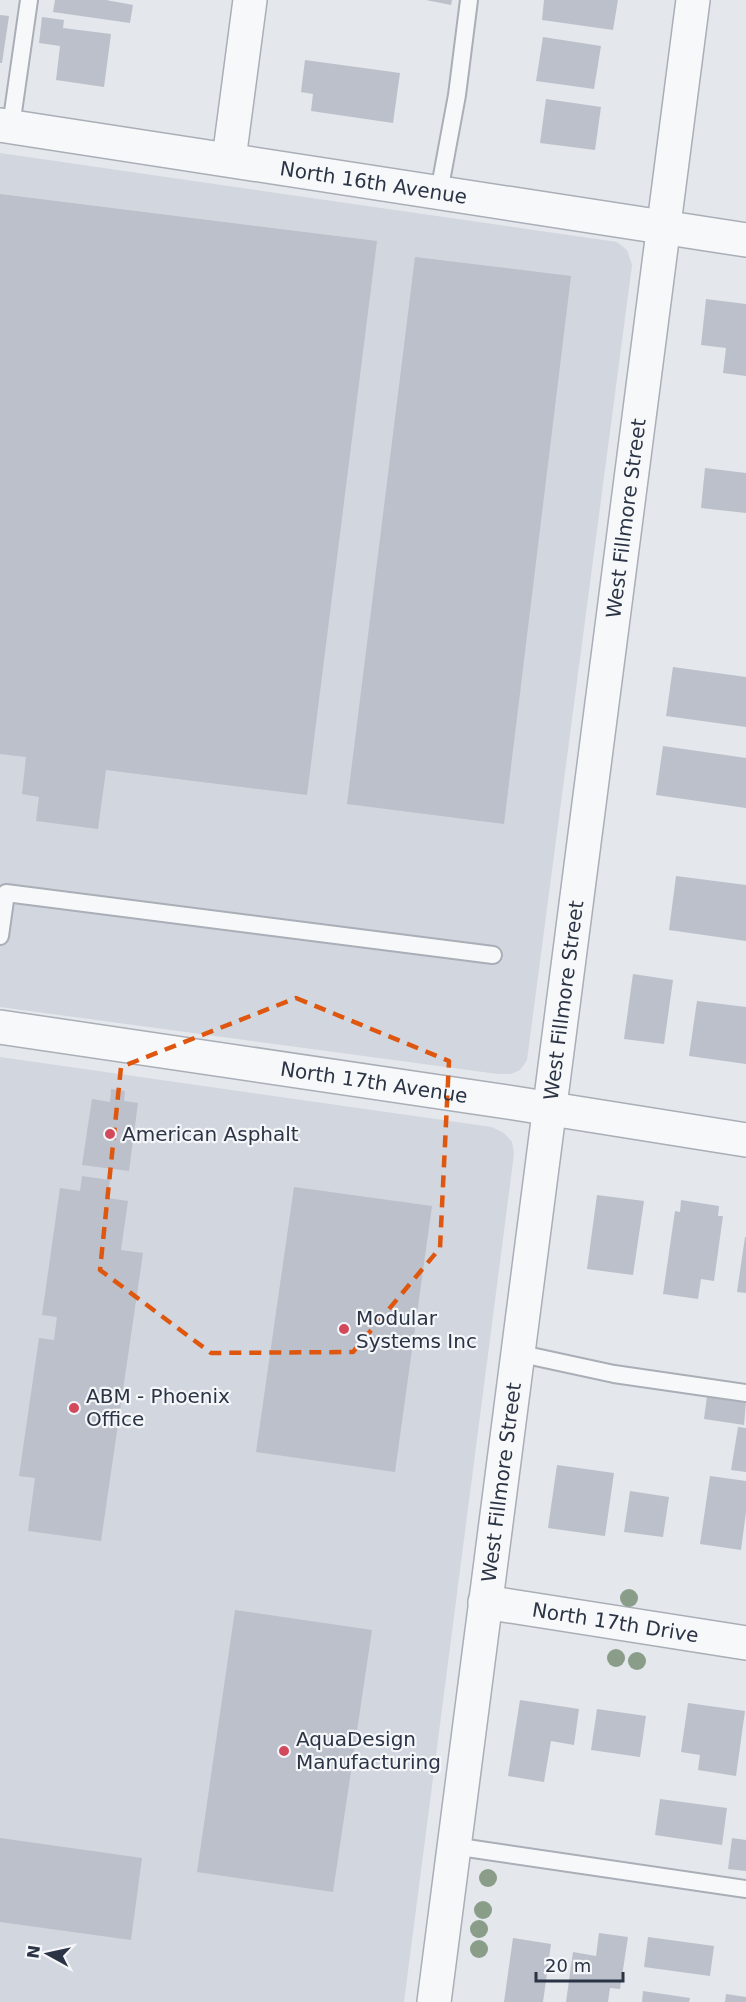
<svg xmlns="http://www.w3.org/2000/svg" width="746" height="2002" font-family="'DejaVu Sans',sans-serif">
	<rect width="100%" height="100%" fill="#e4e7ec"/>
	<!-- built -->
	<path fill="#d2d6de" d="M0,153L617,242L627,250L632,265L527,1060L520,1070L511,1074H498L0,1007Z
		M0,1057L492,1127L504,1133L512,1142L514,1154L404,2002H0Z"/>
	<!-- building -->
	<path fill="#bbc0ca" d="M55,0H106L133,5L130,23L53,12Z
		M426,0H452L451,5Z
		M544,0H618L613,30L542,20Z
		M0,15L9,16L2,63H0Z
		M42,17L64,20L63,28L111,34L104,87L56,80L60,46L39,43Z
		M543,37L601,46L594,89L536,81Z
		M305,60L400,73L393,123L311,111L313,94L301,92Z
		M546,99L601,107L595,150L540,143Z
		M0,194L377,241L307,795L106,770L98,829L36,821L39,797L22,794L26,757L0,754Z
		M415,257L571,276L504,824L347,804Z
		M706,299L746,304V376L723,373L726,348L701,345Z
		M705,468L746,473V513L701,508Z
		M673,667L746,677V727L666,716Z
		M663,746L746,758V808L656,795Z
		M676,876L746,885V941L669,930Z
		M633,974L673,980L664,1044L624,1039Z
		M697,1001L746,1007V1064L689,1056Z
		M111,1089L125,1091L124,1101L138,1103L129,1171L82,1165L92,1099L110,1102Z
		M82,1176L110,1180L107,1198L128,1201L121,1250L143,1253L101,1541L28,1531L35,1478L19,1476L39,1338L54,1340L57,1317L42,1315L60,1188L80,1191Z
		M294,1187L432,1206L395,1472L256,1452Z
		M597,1195L644,1201L633,1275L587,1269Z
		M681,1200L719,1206L718,1216H723L714,1281L701,1279L698,1299L663,1294L675,1211L680,1212Z
		M745,1237H746V1293L737,1292Z
		M707,1396L746,1401L744,1425L704,1419Z
		M738,1427L746,1428V1472L731,1470Z
		M557,1465L614,1473L605,1536L548,1528Z
		M710,1476L746,1481V1512L741,1550L700,1544Z
		M630,1491L669,1497L663,1537L624,1532Z
		M235,1610L372,1630L333,1892L197,1872Z
		M520,1700L579,1709L574,1745L551,1741L544,1782L508,1776Z
		M688,1703L745,1711L736,1776L698,1770L700,1755L681,1752Z
		M597,1709L646,1716L640,1757L591,1750Z
		M660,1799L727,1808L722,1845L655,1835Z
		M0,1838L142,1858L131,1940L0,1922Z
		M732,1838L746,1840V1871L728,1869Z
		M599,1933L628,1937L620,1989L610,1988L608,2002H566L573,1952L596,1956Z
		M648,1937L714,1946L710,1976L644,1967Z
		M513,1938L551,1944L543,2002H504Z
		M643,1991L690,1998L689,2002H642Z
		M726,1994L746,1997V2002H725Z"/>
	<g fill="none" stroke-linecap="round" stroke-linejoin="round">
		<!-- service casing -->
		<g stroke="#a9aeb7" stroke-width="20">
			<path id="service" d="M11,126L29,0
				M439,192L457,95L469,0
				M0,936L6,893L493,955
				M517,1353L614,1374L746,1393
				M453,1846L746,1889"/>
		</g>
		<!-- minor casing -->
		<g stroke="#a9aeb7" stroke-width="36">
			<g id="minor">
				<path id="s1" d="M0,125L746,240"/>
				<path d="M229,159L250,0"/>
				<path id="s2" d="M0,1027L514,1103L746,1140"/>
				<path id="s3" d="M485,1602L746,1643"/>
				<path id="s4" d="M434,2002L693,0"/>
			</g>
		</g>
		<!-- service -->
		<use href="#service" stroke="#f7f8fa" stroke-width="16"/>
		<!-- minor -->
		<use href="#minor" stroke="#f7f8fa" stroke-width="33"/>
	</g>
	<!-- trees -->
	<g fill="#899d89">
		<circle cx="629" cy="1598" r="9"/>
		<circle cx="616" cy="1658" r="9"/>
		<circle cx="637" cy="1661" r="9"/>
		<circle cx="488" cy="1878" r="9"/>
		<circle cx="483" cy="1910" r="9"/>
		<circle cx="479" cy="1929" r="9"/>
		<circle cx="479" cy="1949" r="9"/>
	</g>
	<!-- marked area -->
	<path fill="none" stroke="#df570f" stroke-width="4.5" stroke-dasharray="12 8" stroke-linejoin="round" d="M296,998L449,1061L440,1248L353,1352L211,1353L100,1270L121,1067Z"/>
	<!-- markers -->
	<g fill="#d1495b" stroke="#f4f6f9" stroke-width="2">
		<circle cx="110" cy="1134" r="6"/>
		<circle cx="344" cy="1329" r="6"/>
		<circle cx="74" cy="1408" r="6"/>
		<circle cx="284" cy="1751" r="6"/>
	</g>
	<g text-anchor="middle" stroke-width="4.5" stroke-linejoin="round" paint-order="stroke">
		<!-- street labels -->
		<g font-size="20" fill="#2b3445" stroke="#f4f6f9">
			<text dy="7" stroke="none"><textPath href="#s1" startOffset="378">North 16th Avenue</textPath></text>
			<text dy="7" stroke="none"><textPath href="#s4" startOffset="1496">West Fillmore Street</textPath></text>
			<text dy="7" stroke="none"><textPath href="#s4" startOffset="1010">West Fillmore Street</textPath></text>
			<text dy="7" stroke="none"><textPath href="#s2" startOffset="378">North 17th Avenue</textPath></text>
			<text dy="7" stroke="none"><textPath href="#s4" startOffset="524">West Fillmore Street</textPath></text>
			<text dy="7" stroke="none"><textPath href="#s3" startOffset="132">North 17th Drive</textPath></text>
		</g>
		<!-- poi labels -->
		<g font-size="20" fill="#2b3445" stroke="#f4f6f9" text-anchor="start">
			<text x="122" y="1141">American Asphalt</text>
			<text x="356" y="1325">Modular<tspan x="356" dy="23">Systems Inc</tspan></text>
			<text x="86" y="1403">ABM - Phoenix<tspan x="86" dy="23">Office</tspan></text>
			<text x="296" y="1746">AquaDesign<tspan x="296" dy="23">Manufacturing</tspan></text>
		</g>
	</g>
	<!-- north arrow -->
	<g transform="translate(48 1954) rotate(278)" stroke="#f4f6f9" stroke-width="4.5" paint-order="stroke">
	<path d="M0-4.5L10 22L0 15L-10 22Z" fill="#2b3445"/>
	<text y="-9" font-size="16" font-weight="bold" text-anchor="middle" fill="#2b3445">N</text>
	</g>
	<!-- scale -->
	<path d="M536 1972v9h87v-9" fill="none" stroke="#2b3445" stroke-width="3"/>
	<text x="545" y="1972" font-size="18" fill="#2b3445" stroke="#f4f6f9" stroke-width="4.5" paint-order="stroke">20 m</text>
</svg>
